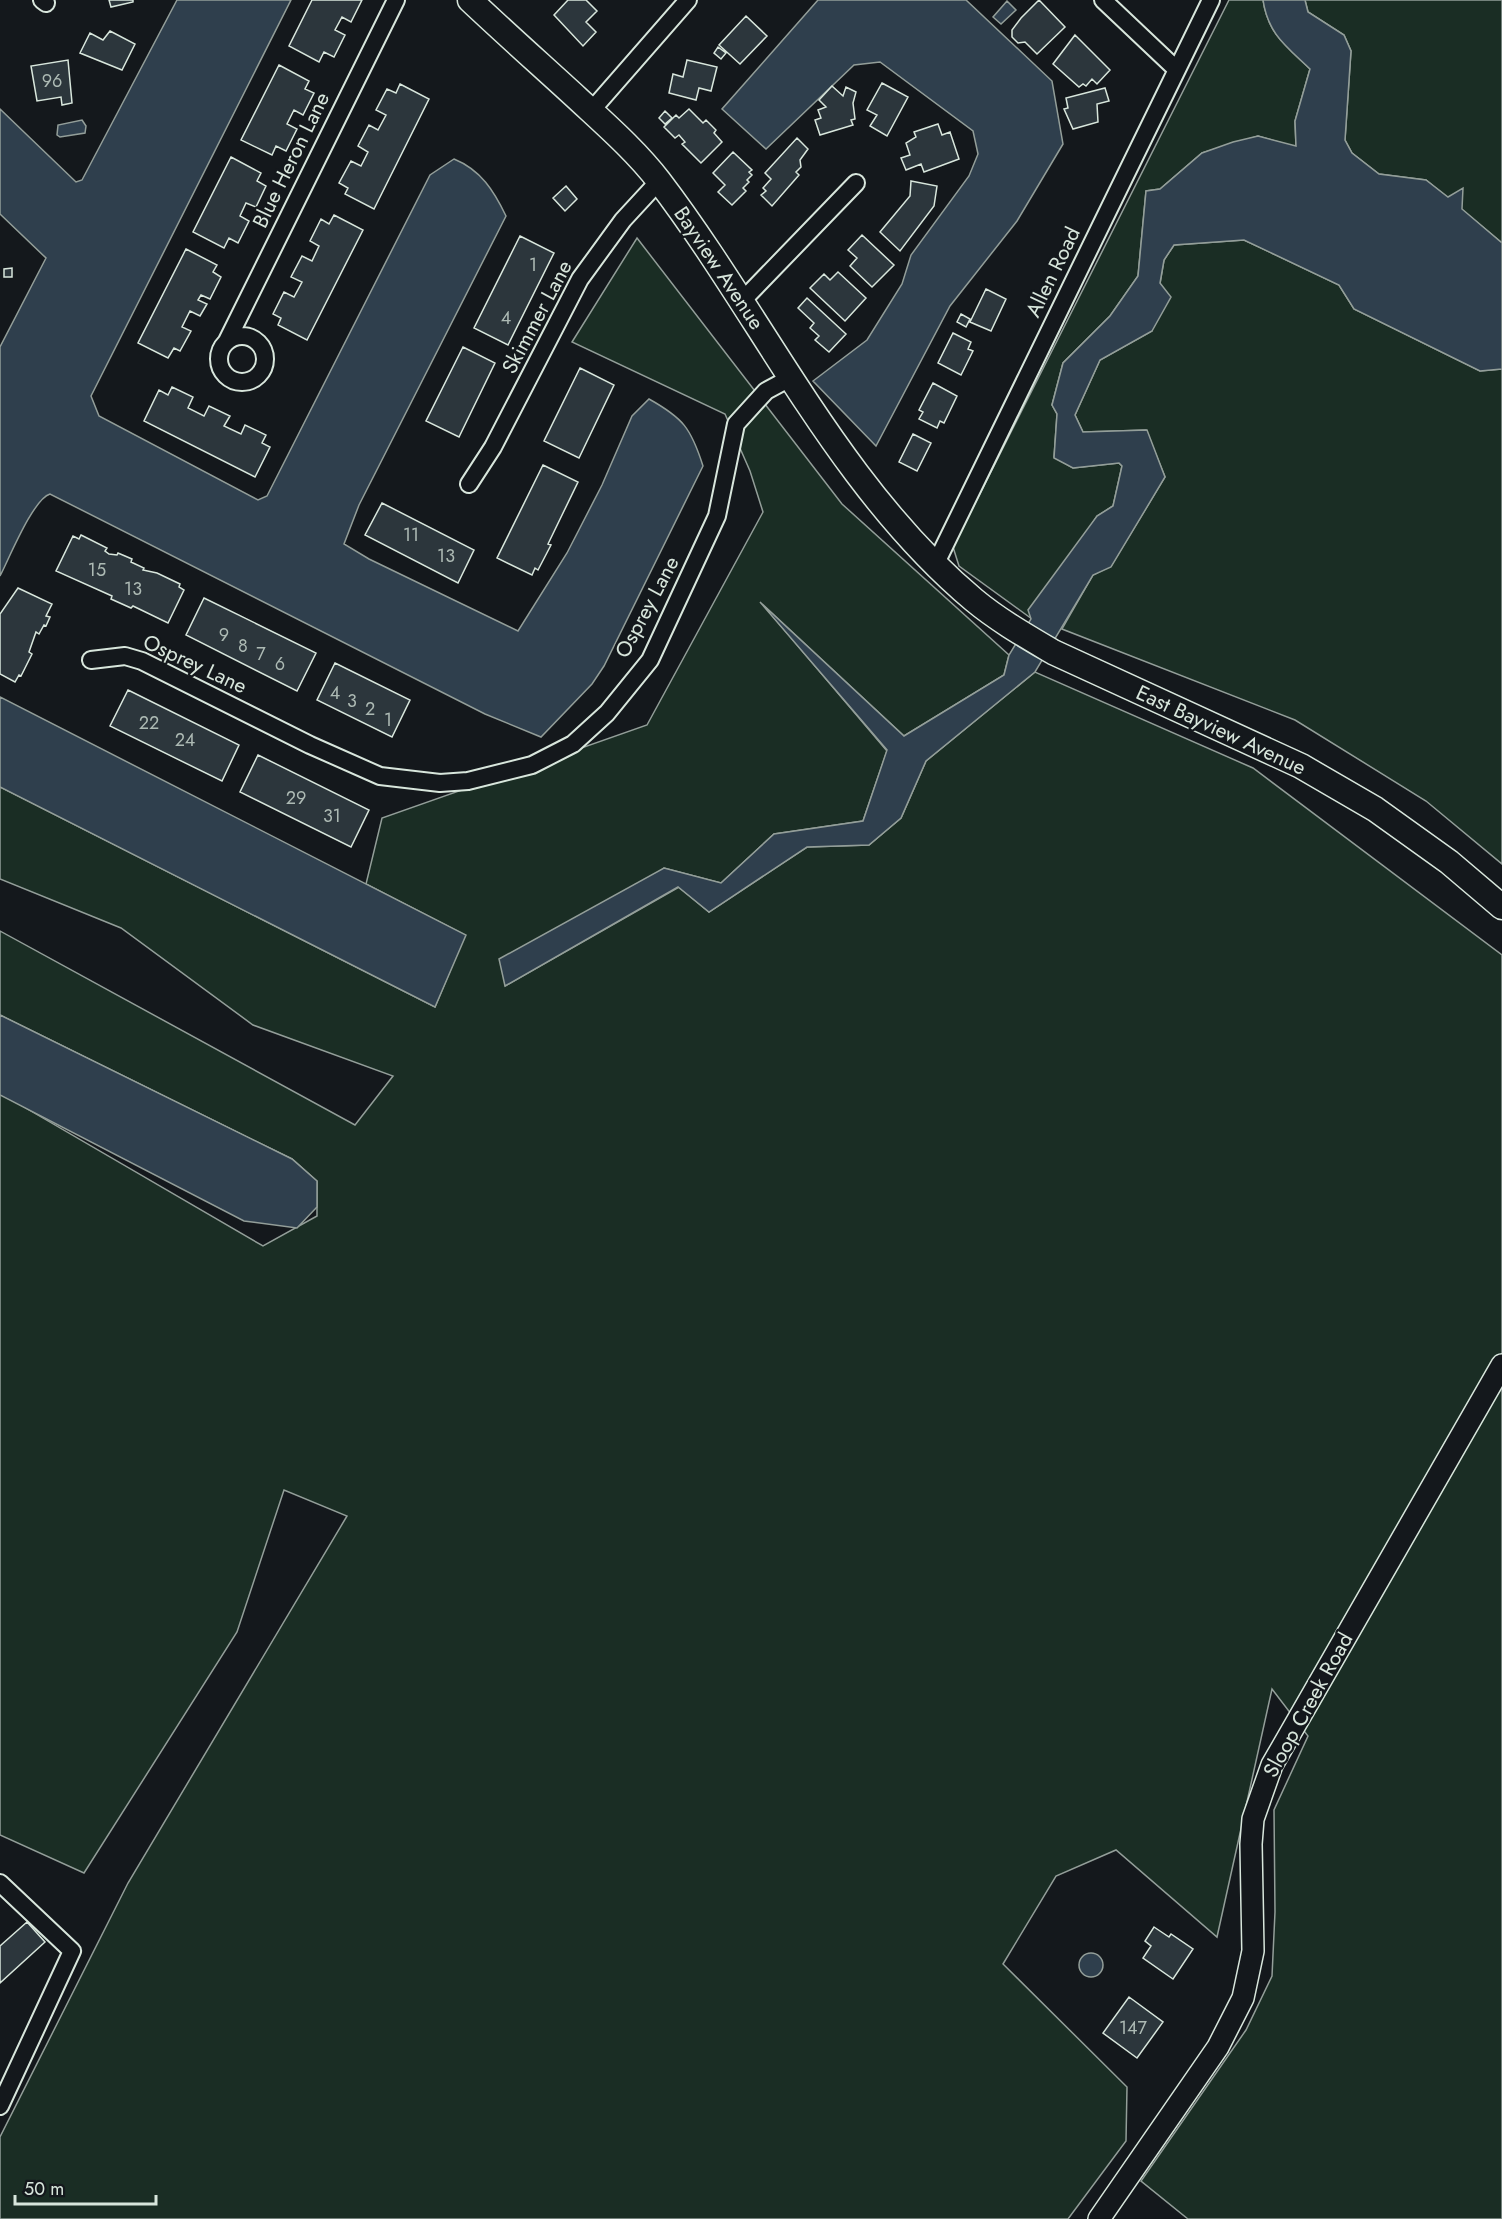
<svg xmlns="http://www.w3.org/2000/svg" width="1502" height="2219" font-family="Jost,sans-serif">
	<rect width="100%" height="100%" fill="#14181c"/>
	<!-- green -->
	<path fill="#1a2d24" stroke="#939e99" stroke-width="1.5" d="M1229,0H1263C1268,34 1286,46 1310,69L1295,121L1296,147L1258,136L1202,153L1160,189L1146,191L1138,276L1110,316L1063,363L1052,405L1057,414L1054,457L1073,468L1119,463L1122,466L1113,506L1097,516L1032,619L959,566L953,547Z
		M1305,0H1502V243L1426,180L1379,174L1352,153L1345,140L1351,51L1344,35L1308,12Z
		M637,238L842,504L1009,655L1004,675L904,736L765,607L887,751L863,821L774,834L721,883L664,868L505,986L679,887L709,912L807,847L869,845L901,818L926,761L1035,672L1253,768L1502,955V2219H1188L1141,2181L1246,2030L1272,1976L1275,1912L1274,1810L1308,1736L1272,1689L1217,1937L1116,1850L1056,1876L1003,1964L1127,2087L1126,2141L1068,2219H0V2137L128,1883L347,1516L284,1490L237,1632L84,1873L0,1835V1093L263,1246L317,1216V1181L292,1159L0,1015V931L355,1125L393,1076L253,1025L121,928L0,879V787L435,1007L465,935L366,884L382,818L647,725L763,512L750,471L725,414L572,342Z
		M1244,240L1339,285L1354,309L1480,371L1502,369V864L1426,801L1295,720L1062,629L1093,575L1111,566L1165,477L1146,430L1083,432L1075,415L1100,360L1152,331L1164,260L1174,245Z"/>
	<!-- water -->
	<path fill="#2f3f4d" stroke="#939e99" stroke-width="1.5" d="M177,0H291L91,396L99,416L258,500L267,496L430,175L454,159C481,170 494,191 506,216L359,505L344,544L369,559L518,631L567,553L602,485L632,416L649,399C683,418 691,428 703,466L604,666L592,684L541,737L485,714L50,494C33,499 9,559 0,576V347L46,258L0,214V109L76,182L82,180Z
		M818,0H966L1052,81L1063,144L1017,221L950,306L876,446L813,381L867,340L902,284L911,255L969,176L978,154L973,131L880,62L854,65L766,149L722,109Z
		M1263,0H1305L1308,12L1344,35L1351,51L1345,140L1352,153L1379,174L1426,180L1448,197L1463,188L1462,209L1502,243V369L1480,371L1354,309L1339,285L1244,240L1174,245L1164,260L1160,283L1171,297L1152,331L1100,360L1075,415L1083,432L1147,430L1165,477L1111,567L1093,575L1035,672L926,761L901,818L869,845L807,847L709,912L678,887L505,986L499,959L664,868L721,883L774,834L863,821L887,750L760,602L904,736L1004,675L1009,655L1031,619L1028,610L1097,516L1113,506L1122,466L1119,463L1073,468L1054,458L1057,414L1052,405L1063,363L1110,316L1138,276L1146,191L1160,189L1202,153L1233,142L1258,136L1296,146L1295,121L1310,69C1286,46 1268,34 1263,0Z
		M1007,1L1016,10L1001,24L993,17Z
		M82,120L86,126L85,133L60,137L57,135L58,125Z
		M0,697L466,935L435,1007L0,787Z
		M0,1015L292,1159L317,1181V1207L297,1228L244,1221L0,1095Z
		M1079 1965a12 12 0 1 1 24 0a12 12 0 1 1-24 0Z"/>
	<!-- building -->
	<path fill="#2c363c" stroke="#d8e6dc" stroke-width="1.5" d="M109,0H133V2L111,7Z
		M312,0H362L351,22L342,17L335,30L345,35L334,57L324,52L319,62L289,46Z
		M568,0H586L597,11L586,22L596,32L583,46L554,15Z
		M1039,0L1065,27L1037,54L1025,42L1018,43L1012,37V30L1021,18Z
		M746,16L767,36L740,64L719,45Z
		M110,31L135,44L122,70L80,53L90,33L103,40Z
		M1075,35L1110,70L1097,84L1092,79L1086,86L1083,84L1079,87L1053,64Z
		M718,47L726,53L721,59L714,53Z
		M68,60L72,103L62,105L61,97L37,101L31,66Z
		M687,60L717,67L711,91L699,88L696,100L669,93L673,74L683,77Z
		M279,65L309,81L305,89L314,93L303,115L294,110L287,124L297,129L286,151L276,146L272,155L241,140Z
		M882,83L908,97L887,136L870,126L877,115L867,110Z
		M400,84L429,99L374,209L345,194L348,188L339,183L351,161L361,166L368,152L358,146L369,125L378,130L386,115L376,110L387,89L396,93Z
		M832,86L843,96L846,87L856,92L853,103L855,119L851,120L853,125L820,135L815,120L821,118L818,110L826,107L819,100Z
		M1105,88L1109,101L1097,104L1098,122L1073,129L1064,109L1068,108L1066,98Z
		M689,109L703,123L706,120L716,130L714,133L722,142L701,163L682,144L685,142L679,135L675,138L664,127L676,115L679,118Z
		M665,111L672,118L665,124L659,118Z
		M938,124L942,135L950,132L959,159L924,172L921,164L906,170L901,158L910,155L906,143L916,137L914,132Z
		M797,138L808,149L800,160L801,167L796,172L799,175L772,206L761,195L766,191L763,188L771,179L765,173Z
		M733,152L752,170L749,172L752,175L747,180L749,182L743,188L746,191L732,205L718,192L725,185L713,173Z
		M231,157L261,173L257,181L266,186L256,207L246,203L240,216L249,221L238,243L229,238L224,248L193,232Z
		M911,181L937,186L934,206L900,251L880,232L910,196Z
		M566,186L577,199L565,211L553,198Z
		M334,215L363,230L307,340L278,325L281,318L273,314L284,292L294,297L302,282L291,277L302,256L312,261L319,246L310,241L321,219L329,224Z
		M862,235L894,265L872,287L850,266L857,258L848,250Z
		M520,236L554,253L508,345L474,328Z
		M186,249L217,265L213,272L221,277L210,299L201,295L198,300L207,304L200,316L190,311L182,327L191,331L180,351L174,348L168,358L138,343Z
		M12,268V277H4V269Z
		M838,272L866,298L845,321L810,288L824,274L830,280Z
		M986,289L1006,299L991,331L970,322Z
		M807,298L846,334L829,352L815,340L819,336L810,328L814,323L798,308Z
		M961,314L970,319L966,327L957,322Z
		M953,333L971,342L968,349L973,351L961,375L938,363Z
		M463,347L495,363L459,437L426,421Z
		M580,368L614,385L579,458L544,441Z
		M933,383L957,396L944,423L940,421L937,428L919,419L923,412L919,410Z
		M172,387L193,397L188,408L204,416L209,406L230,416L224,426L241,434L245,425L266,435L262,443L270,447L255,477L144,421L159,390L168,395Z
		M913,434L931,443L917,471L899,462Z
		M543,465L578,482L548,544L551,545L538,570L535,568L532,575L497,558Z
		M382,503L474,550L458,583L365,535Z
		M81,535L107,548L105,551L109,554L117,555L118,553L132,559L131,562L144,568L143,570L157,573L180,584L179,587L184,590L168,623L133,606L131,608L111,599L112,596L56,571L73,536L79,539Z
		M18,588L52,604L46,616L50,617L46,626L44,625L39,634L36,632L29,652L32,654L21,676L19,675L15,682L0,674V614Z
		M204,598L316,653L297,691L186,635Z
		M335,663L410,700L392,737L317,700Z
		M128,690L239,745L222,781L110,726Z
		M258,755L369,810L351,847L240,792Z
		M27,1922L45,1942L0,1983V1946Z
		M1154,1927L1169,1937L1171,1934L1193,1949L1173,1979L1143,1958L1151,1946L1145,1941Z
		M1129,1997L1163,2022L1137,2058L1103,2033Z"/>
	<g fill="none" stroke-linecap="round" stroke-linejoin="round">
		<!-- minor casing -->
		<g stroke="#d8e6dc" stroke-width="20">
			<path id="minor" d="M42,0L46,3
				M1103,0L1176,69
				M591,111L688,0
				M743,300L856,183
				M219 359a23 23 0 1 1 46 0a23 23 0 1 1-46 0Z
				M227,341L396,0
				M469,484L493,447L580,279L623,220L659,181
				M936,563L1211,0
				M91,660L125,656L142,661L310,745L380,776L440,783L468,781L532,765L573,744L607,713L650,660L717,516L736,424L766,391L792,377
				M0,1883L72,1951L0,2106"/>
		</g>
		<!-- tertiary casing -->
		<g stroke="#d8e6dc" stroke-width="24">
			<path id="tertiary" d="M1099,2219L1218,2047L1243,1998L1253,1951L1251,1844L1253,1819L1272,1765L1502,1365"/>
		</g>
		<!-- secondary casing -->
		<g stroke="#d8e6dc" stroke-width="27">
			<path id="secondary" d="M470,0C505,33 541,65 577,98C605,124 636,151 659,181C764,319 839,487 974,600C998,620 1026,636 1053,652L1301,766L1375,809L1449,862L1502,907"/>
		</g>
		<!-- minor -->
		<use href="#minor" stroke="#14181c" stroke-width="16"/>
		<!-- tertiary -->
		<use href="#tertiary" stroke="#14181c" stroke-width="21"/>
		<!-- secondary -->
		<use href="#secondary" stroke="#14181c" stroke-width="24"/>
	</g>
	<g text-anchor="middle" stroke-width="4.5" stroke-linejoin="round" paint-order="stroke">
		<!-- number labels -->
		<g font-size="18" fill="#adbab4">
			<text x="52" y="87">96</text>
			<text x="533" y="271">1</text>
			<text x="506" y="324">4</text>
			<text x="411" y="541">11</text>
			<text x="446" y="562">13</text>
			<text x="97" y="576">15</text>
			<text x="133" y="595">13</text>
			<text x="224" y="641">9</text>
			<text x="243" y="652">8</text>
			<text x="261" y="660">7</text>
			<text x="280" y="670">6</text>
			<text x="335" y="699">4</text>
			<text x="352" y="707">3</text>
			<text x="370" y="715">2</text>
			<text x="388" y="726">1</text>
			<text x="149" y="729">22</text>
			<text x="185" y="746">24</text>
			<text x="296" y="804">29</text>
			<text x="332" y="822">31</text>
			<text x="1133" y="2034">147</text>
		</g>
		<!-- street labels -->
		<g font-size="21" fill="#d8e6dc" stroke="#14181c">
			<text transform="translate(291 160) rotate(-64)" y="7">Blue Heron Lane</text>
			<text transform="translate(719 268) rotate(56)" y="7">Bayview Avenue</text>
			<text transform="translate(1053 272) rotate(-64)" y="7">Allen Road</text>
			<text transform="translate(537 317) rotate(-62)" y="7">Skimmer Lane</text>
			<text transform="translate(647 607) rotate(-62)" y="7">Osprey Lane</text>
			<text transform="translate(195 664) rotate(25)" y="7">Osprey Lane</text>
			<text transform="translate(1221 730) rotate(25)" y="7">East Bayview Avenue</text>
			<text transform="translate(1308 1705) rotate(-61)" y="7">Sloop Creek Road</text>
		</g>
	</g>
	<!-- scale -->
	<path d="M15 2195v9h141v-9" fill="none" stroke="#d8e6dc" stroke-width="3"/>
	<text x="24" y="2195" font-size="18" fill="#d8e6dc" stroke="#14181c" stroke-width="4.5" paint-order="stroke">50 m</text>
</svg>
